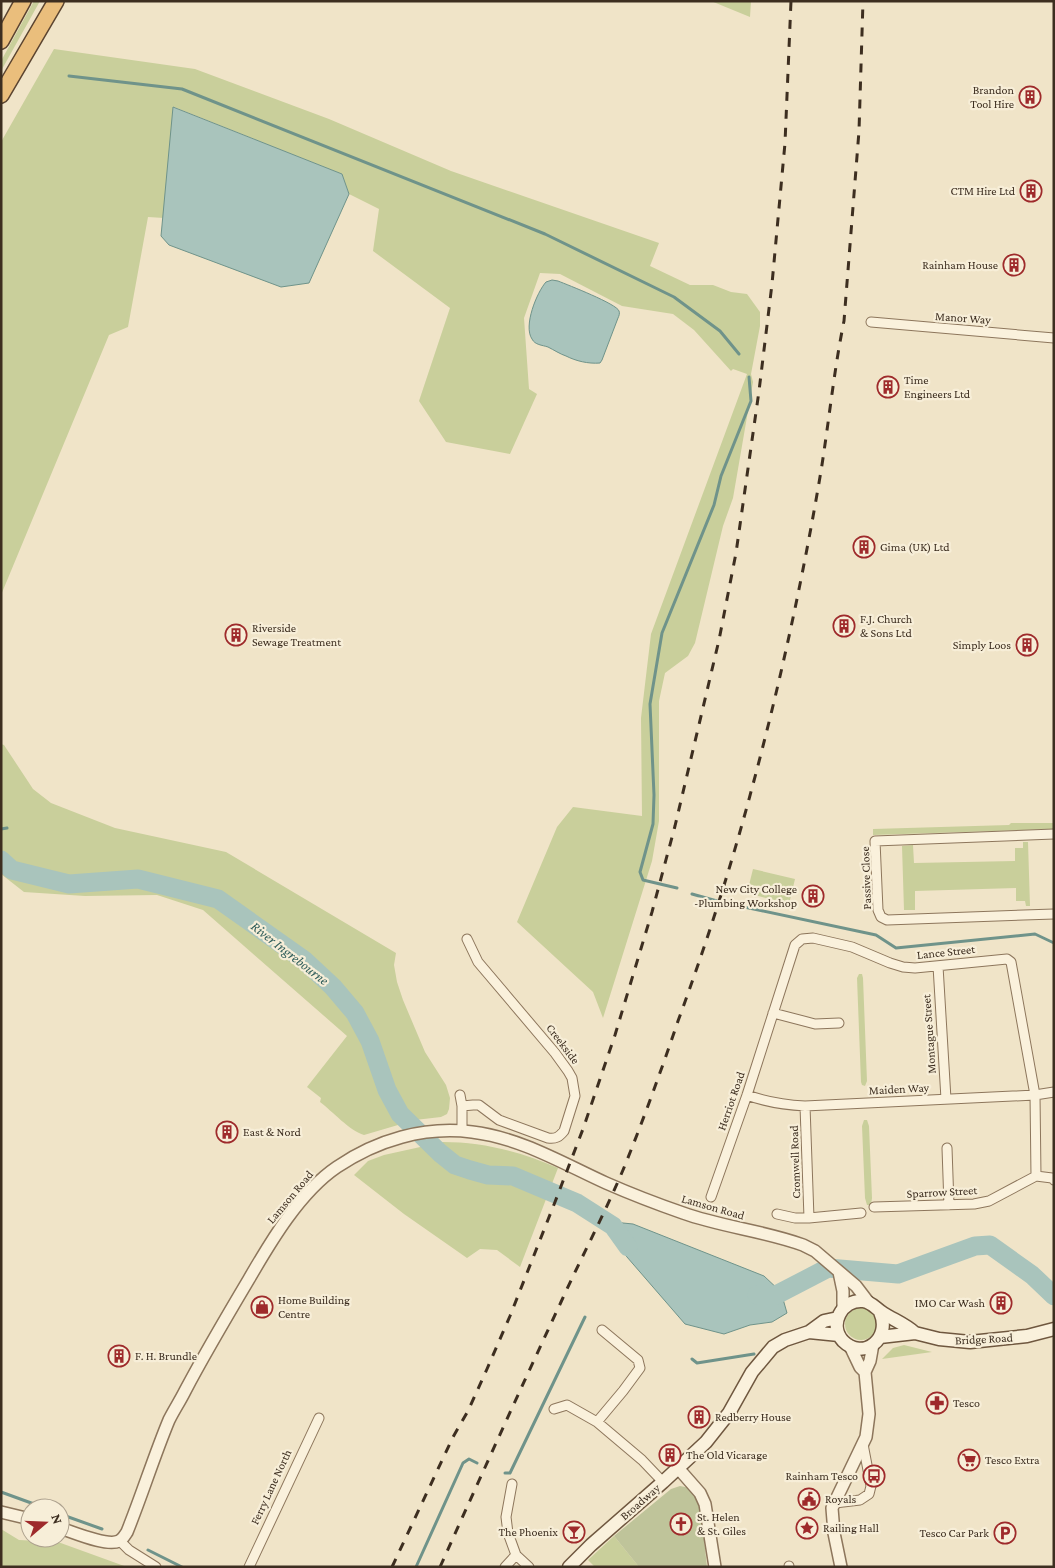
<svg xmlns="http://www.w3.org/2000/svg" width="1055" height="1568" font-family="'Crimson Pro',serif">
	<rect width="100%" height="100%" fill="#f0e4c8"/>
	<!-- green -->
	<path fill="#c9cf9b" d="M34,1H40L1,71V61Z
		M711,1H751L750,17Z
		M54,49L195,69L329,119L451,171L659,243L650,266L690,285H713L731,292L747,294L760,312V326L751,374L753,382L733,498L723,526L695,643L688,656L665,673L659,701V821L652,861L603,1018L593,992L517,922L557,827L573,807L642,816L641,718L651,634L747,374L733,369L731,371L694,330L673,314L622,306L560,274L540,273L524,318L529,389L537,394L510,454L446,442L419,401L450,308L373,251L379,209L349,194L342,174L174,107L164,218L148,217L128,327L109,335L1,595V142Z
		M1,744L4,745L33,789L51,803L115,828L226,852L396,953L394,965L397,982L403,1000L425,1052L446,1085L450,1098L449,1109L447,1114L441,1117L415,1120L364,1135C350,1131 332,1111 320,1102L321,1098L307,1087L347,1036L203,910L157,895L85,896L24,892L1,874Z
		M1011,823H1054V829L873,835V829L1009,825Z
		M1023,842H1028L1030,906H1026L1025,901H1016V888L915,891V910H904L902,846L913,845L914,863L1015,861V848H1023Z
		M753,869L795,879L789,904L747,893Z
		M859,974H862L863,978L867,1081L865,1086L862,1085L861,1082L857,978Z
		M864,1120H867L869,1126L872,1198L871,1205H867L865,1198L862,1126Z
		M443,1142C483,1142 522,1152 558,1168L520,1267L497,1250L480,1249L467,1258L404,1214L354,1175L368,1161L384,1155Z
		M845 1324a16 16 0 1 1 32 0a16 16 0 1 1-32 0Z
		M904,1345L932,1352L882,1359L893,1348Z
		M1,1529L19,1540L58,1542L127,1567H1Z
		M614,1536L639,1567H595L588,1560Z"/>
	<!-- cemetery -->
	<path fill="#bfc49a" d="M680,1486L690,1488L700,1502L707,1567H639L614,1536L671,1489Z"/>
	<!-- water -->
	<path fill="#a9c4bc" stroke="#6f938a" d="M173,107L342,174L349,194L309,283L281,287L169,245L161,236Z
		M552,280L558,281C568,285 617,304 619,311C620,313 619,316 618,318L602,360L600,363C588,364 576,361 566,356C560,354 554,350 548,347C542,345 535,345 532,339C523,326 537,292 546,282Z
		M613,1222L633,1224L764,1276L781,1292L787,1313L772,1322L750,1325L724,1334L685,1324L614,1242Z"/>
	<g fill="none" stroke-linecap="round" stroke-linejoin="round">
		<!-- stream -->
		<path stroke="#6f938a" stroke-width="3" d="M69,76L182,89L545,234L674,297L720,331L739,354
			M1,829L7,828
			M677,888L643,880L640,872L653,824L654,795L650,704L662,633L714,505L721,476L751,401L749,377
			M692,894L717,901
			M730,904L876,935L896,948L1035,934L1054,943
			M692,1359L697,1363L754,1354
			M505,1473H510L585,1317
			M1,1492L45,1508
			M60,1514L102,1529
			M148,1550L182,1567
			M416,1567L463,1463L469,1459L477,1463"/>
		<!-- river -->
		<path stroke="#a9c4bc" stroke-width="19" d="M1,860L12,870L69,884L138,879L218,899L304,960L333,987L355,1013L370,1041L387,1090L400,1114L440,1153L455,1165L470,1170L488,1175L513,1176L577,1203L613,1226L628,1247
			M757,1295H776L828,1268L898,1274L975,1246L990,1245L1032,1275L1054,1296"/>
		<!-- minor casing -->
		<g stroke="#8d765c" stroke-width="11">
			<path id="minor" d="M871,322L1054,338
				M1054,834L875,841L878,910L881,917L887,920L1054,914
				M938,966L946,1099
				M773,1013L815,1024L839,1023
				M460,1095L462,1106V1131
				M747,1095C766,1102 784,1105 805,1106L1035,1095L1054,1092
				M462,1106L473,1105H479L499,1120L548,1138C556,1139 559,1137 564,1131L575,1096L572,1078L568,1071L555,1053L478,962L467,939
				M805,1106L809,1218L861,1213
				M947,1148L949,1205
				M1036,1176L1052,1178L1054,1180
				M711,1197L747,1095L795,945L802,939L813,938L852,947L890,963L903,967L915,968L1007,959L1011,962L1035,1095L1036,1176L989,1201L974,1204L874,1207
				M777,1214L795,1218H809
				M554,1409L567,1405L597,1422L642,1460L663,1482
				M597,1422L623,1391L640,1368L638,1360L602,1330
				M512,1484L506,1517L508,1533L516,1555L529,1567
				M835,1503L860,1500L869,1494L871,1486L863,1444
				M120,1541L129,1550L156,1567
				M789,1566V1567
				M249,1567L319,1418
				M505,1567L516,1555"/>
		</g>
		<!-- tertiary casing -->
		<g stroke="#8d765c" stroke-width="14">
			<path id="tertiary" d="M839,1272L843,1291V1309
				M850,1346L860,1367L865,1372
				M865,1372L870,1361L873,1344
				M678,1468L700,1493L705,1504L715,1567
				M1,1512L30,1519
				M60,1528C73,1532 107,1547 119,1541C123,1539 125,1535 127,1532C142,1495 154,1456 169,1420C174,1410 180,1401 185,1391C205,1353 227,1316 249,1279C271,1241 300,1192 337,1167C377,1140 424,1126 472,1132C521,1138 562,1163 606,1183C631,1194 657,1204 683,1213C722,1227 765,1231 803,1245L815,1251L856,1286L869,1303
				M841,1567L834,1533L832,1508L866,1437L869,1414L865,1372"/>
		</g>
		<!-- secondary casing -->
		<g stroke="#6f573f" stroke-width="15">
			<path id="secondary" d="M880,1312C892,1339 863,1361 843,1341C828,1325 842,1299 863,1301C872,1302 876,1309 883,1313C894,1320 905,1324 915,1333
				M809,1332L839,1335
				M880,1337L915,1333L939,1339L970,1342L1027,1336L1054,1329
				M569,1567L591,1545L663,1482L706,1442L729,1413L752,1372L773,1347L785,1340L809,1332L824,1321L838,1318"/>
		</g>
		<!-- trunk casing -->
		<g stroke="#5b4430" stroke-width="18">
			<path id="trunk" d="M1,41L23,1
				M1,95L56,1"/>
		</g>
		<!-- minor -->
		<use href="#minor" stroke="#faf1dc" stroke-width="9"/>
		<!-- tertiary -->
		<use href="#tertiary" stroke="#faf1dc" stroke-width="11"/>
		<!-- secondary -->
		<use href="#secondary" stroke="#faf1dc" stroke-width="12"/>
		<!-- trunk -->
		<use href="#trunk" stroke="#eabe7c" stroke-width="15"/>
		<!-- rail -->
		<path stroke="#3d2e20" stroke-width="3" stroke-dasharray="9 9" stroke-linecap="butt" d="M392,1567L453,1437L468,1411L487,1369L510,1316L555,1202L583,1129L615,1035L652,912L675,826L719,640L736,553L759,391L772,284L785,143L791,1
			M440,1567C480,1478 520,1390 561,1302C581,1258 604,1215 623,1170C643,1121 661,1071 678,1021C706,945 731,867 752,788C780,684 803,578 821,471C829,421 834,370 844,321L859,131L863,1"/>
	</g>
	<!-- icons -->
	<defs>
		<g id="building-ring" transform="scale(1.125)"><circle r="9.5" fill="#f7eed8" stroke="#9e2a2b" stroke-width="1.5"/><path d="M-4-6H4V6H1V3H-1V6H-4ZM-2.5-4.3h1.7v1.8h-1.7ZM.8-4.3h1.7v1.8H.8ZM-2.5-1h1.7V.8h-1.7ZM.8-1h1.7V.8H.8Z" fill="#9e2a2b"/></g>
		<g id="shop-ring" transform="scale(1.125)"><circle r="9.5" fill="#f7eed8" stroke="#9e2a2b" stroke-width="1.5"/><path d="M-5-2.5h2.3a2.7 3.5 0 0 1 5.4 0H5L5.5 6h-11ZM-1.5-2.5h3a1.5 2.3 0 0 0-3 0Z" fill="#9e2a2b"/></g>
		<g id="pharmacy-ring" transform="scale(1.125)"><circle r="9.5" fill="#f7eed8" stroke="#9e2a2b" stroke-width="1.5"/><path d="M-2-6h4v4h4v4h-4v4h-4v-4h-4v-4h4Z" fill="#9e2a2b"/></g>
		<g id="supermarket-ring" transform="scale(1.125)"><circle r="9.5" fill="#f7eed8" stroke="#9e2a2b" stroke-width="1.5"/><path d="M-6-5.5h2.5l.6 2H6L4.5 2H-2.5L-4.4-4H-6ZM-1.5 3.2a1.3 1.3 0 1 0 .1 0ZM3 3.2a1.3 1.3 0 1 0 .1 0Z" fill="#9e2a2b"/></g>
		<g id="bus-ring" transform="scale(1.125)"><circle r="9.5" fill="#f7eed8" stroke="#9e2a2b" stroke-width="1.5"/><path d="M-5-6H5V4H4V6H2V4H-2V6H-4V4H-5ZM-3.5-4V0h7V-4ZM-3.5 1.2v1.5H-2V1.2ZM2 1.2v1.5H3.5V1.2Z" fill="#9e2a2b"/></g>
		<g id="civic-ring" transform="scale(1.125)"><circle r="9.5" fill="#f7eed8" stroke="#9e2a2b" stroke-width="1.5"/><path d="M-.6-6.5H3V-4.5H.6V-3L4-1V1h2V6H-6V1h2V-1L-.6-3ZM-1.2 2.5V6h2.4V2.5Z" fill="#9e2a2b"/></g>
		<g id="church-ring" transform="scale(1.125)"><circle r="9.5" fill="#f7eed8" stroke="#9e2a2b" stroke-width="1.5"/><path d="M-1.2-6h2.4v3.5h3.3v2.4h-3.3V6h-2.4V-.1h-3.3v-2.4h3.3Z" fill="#9e2a2b"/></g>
		<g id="sight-ring" transform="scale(1.125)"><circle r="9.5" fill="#f7eed8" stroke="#9e2a2b" stroke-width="1.5"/><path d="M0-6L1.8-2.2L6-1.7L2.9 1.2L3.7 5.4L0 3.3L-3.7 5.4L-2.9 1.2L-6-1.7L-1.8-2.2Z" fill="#9e2a2b"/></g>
		<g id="bar-ring" transform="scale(1.125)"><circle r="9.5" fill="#f7eed8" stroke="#9e2a2b" stroke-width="1.5"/><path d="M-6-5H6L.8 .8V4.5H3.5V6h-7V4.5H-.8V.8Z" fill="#9e2a2b"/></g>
		<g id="parking-ring" transform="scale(1.125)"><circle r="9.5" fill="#f7eed8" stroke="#9e2a2b" stroke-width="1.5"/><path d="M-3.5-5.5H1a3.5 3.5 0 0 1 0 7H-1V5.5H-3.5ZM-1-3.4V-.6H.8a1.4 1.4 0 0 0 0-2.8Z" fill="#9e2a2b"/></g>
	</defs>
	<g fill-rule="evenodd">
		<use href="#building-ring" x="1030" y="97"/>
		<use href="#building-ring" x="1031" y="191"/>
		<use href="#building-ring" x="1014" y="265"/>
		<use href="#building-ring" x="888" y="387"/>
		<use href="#building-ring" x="864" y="547"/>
		<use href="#building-ring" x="844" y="626"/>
		<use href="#building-ring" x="236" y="635"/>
		<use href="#building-ring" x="1027" y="645"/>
		<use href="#building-ring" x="813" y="896"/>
		<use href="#building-ring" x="227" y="1132"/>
		<use href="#building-ring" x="1001" y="1303"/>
		<use href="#shop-ring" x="262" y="1307"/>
		<use href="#building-ring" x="119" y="1356"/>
		<use href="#pharmacy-ring" x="937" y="1403"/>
		<use href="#building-ring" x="699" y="1417"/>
		<use href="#building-ring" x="670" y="1455"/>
		<use href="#supermarket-ring" x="969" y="1460"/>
		<use href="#bus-ring" x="874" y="1476"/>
		<use href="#civic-ring" x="809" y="1499"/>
		<use href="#church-ring" x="681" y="1524"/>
		<use href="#sight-ring" x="807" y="1528"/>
		<use href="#bar-ring" x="574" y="1532"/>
		<use href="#parking-ring" x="1005" y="1533"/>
	</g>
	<g text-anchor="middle" stroke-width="4.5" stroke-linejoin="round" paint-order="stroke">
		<!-- poi labels -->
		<g font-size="12" fill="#3d2e20" stroke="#f7eed8" text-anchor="start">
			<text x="1014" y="94" text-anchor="end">Brandon<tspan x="1014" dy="14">Tool Hire</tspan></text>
			<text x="1015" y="195" text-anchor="end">CTM Hire Ltd</text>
			<text x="998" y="269" text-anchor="end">Rainham House</text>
			<text x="904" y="384">Time<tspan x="904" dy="14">Engineers Ltd</tspan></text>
			<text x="880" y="551">Gima (UK) Ltd</text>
			<text x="860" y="623">F.J. Church<tspan x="860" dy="14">&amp; Sons Ltd</tspan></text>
			<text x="252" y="632">Riverside<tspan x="252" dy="14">Sewage Treatment</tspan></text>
			<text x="1011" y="649" text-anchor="end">Simply Loos</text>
			<text x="797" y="893" text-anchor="end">New City College<tspan x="797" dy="14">-Plumbing Workshop</tspan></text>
			<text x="243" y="1136">East &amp; Nord</text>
			<text x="278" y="1304">Home Building<tspan x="278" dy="14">Centre</tspan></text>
			<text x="985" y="1307" text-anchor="end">IMO Car Wash</text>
			<text x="135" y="1360">F. H. Brundle</text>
			<text x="953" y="1407">Tesco</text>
			<text x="715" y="1421">Redberry House</text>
			<text x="686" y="1459">The Old Vicarage</text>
			<text x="985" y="1464">Tesco Extra</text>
			<text x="858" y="1480" text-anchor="end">Rainham Tesco</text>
			<text x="825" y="1503">Royals</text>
			<text x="697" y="1521">St. Helen<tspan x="697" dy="14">&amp; St. Giles</tspan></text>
			<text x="823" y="1532">Railing Hall</text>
			<text x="558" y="1536" text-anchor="end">The Phoenix</text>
			<text x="989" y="1537" text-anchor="end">Tesco Car Park</text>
		</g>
		<!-- street labels -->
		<g font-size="12" fill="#3d2e20" stroke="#f7eed8">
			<text transform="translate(963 318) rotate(4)" y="4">Manor Way</text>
			<text transform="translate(866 878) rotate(-92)" y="4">Passive Close</text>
			<text transform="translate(946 952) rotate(-6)" y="4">Lance Street</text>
			<text transform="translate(929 1034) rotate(-94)" y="4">Montague Street</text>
			<text transform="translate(563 1044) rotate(53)" y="4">Creekside</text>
			<text transform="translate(899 1089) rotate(-3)" y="4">Maiden Way</text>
			<text transform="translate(731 1101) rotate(-71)" y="4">Herriot Road</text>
			<text transform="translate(795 1162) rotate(-92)" y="4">Cromwell Road</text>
			<text transform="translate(942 1192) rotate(-3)" y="4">Sparrow Street</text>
			<text transform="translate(290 1197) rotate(-50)" y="4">Lamson Road</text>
			<text transform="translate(713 1207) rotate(16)" y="4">Lamson Road</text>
			<text transform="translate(984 1339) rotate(-3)" y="4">Bridge Road</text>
			<text transform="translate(271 1487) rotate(-65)" y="4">Ferry Lane North</text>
			<text transform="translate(640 1502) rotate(-41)" y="4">Broadway</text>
		</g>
		<!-- water labels -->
		<g font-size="14" font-style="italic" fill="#2f5d5a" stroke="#f7eed8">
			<text transform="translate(290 953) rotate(38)" y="5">River Ingrebourne</text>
		</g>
	</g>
	<!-- border -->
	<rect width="1055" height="1568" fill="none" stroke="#3d2e20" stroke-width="5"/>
	<!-- north arrow -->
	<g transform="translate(45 1523) rotate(71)"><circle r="24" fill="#f7eed8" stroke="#ada18e"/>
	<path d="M0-4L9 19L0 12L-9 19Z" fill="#9e2a2b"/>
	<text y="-8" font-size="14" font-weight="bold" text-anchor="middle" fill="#3d2e20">N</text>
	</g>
</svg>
